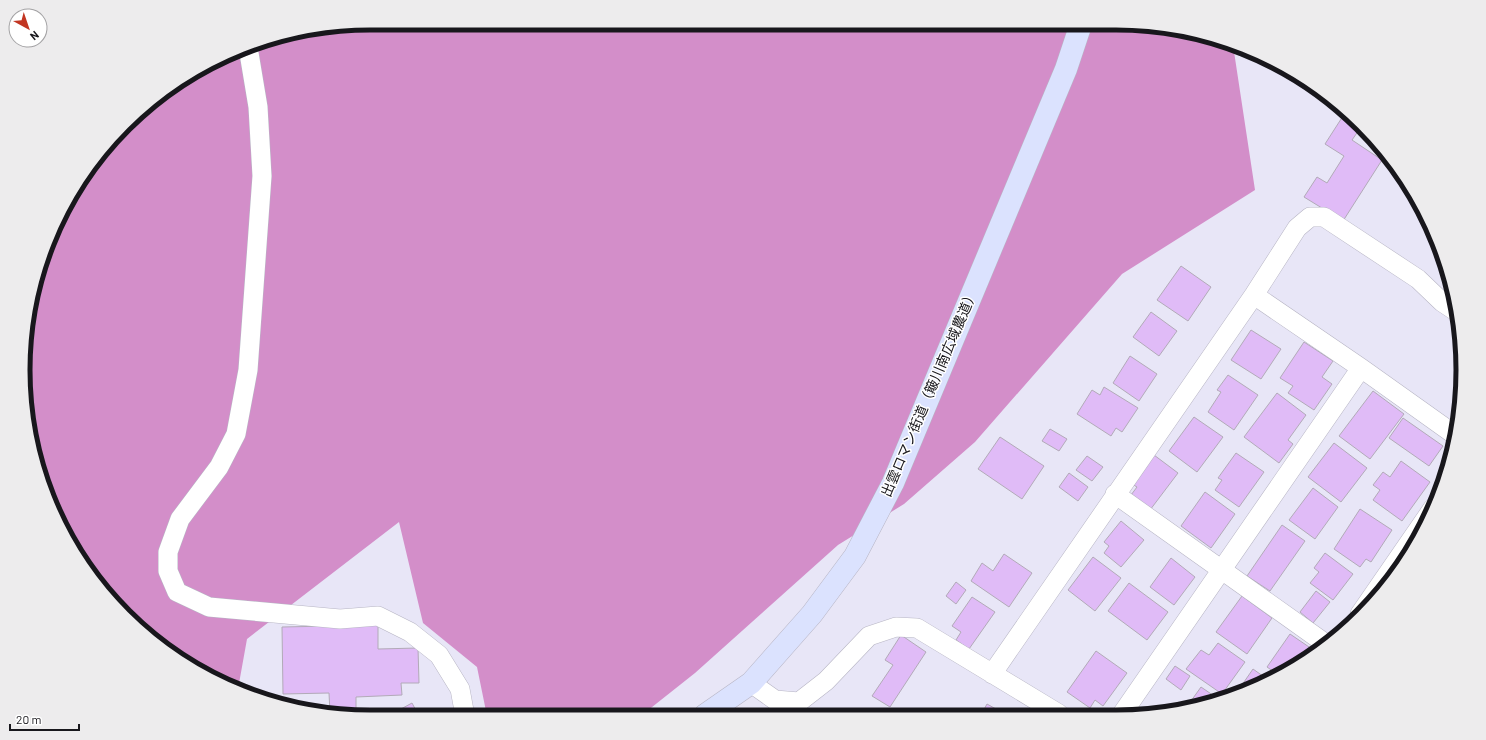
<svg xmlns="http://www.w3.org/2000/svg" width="1486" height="740" font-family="Barlow,'Noto Sans JP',sans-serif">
	<rect width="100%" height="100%" fill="#e8e6f7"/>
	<!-- forest -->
	<path fill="#d38ec9" d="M370,23L1138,24L1206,35L1233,45L1255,190L1122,274L975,442L904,504L838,545L695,673L642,715L487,716L477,667L423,623L399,522L247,639L238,689L217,681L125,616L59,523L26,415L30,302L70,196L109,141L159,95L258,41Z"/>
	<!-- building -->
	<path fill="#e0bbf7" stroke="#b2aab8" d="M1343,116L1361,127L1352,140L1382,160L1343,221L1304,197L1317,177L1327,183L1344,156L1325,144Z
		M1181,266L1211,287L1188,321L1157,300Z
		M1151,312L1177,331L1159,356L1133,337Z
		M1251,330L1281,349L1261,379L1231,360Z
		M1304,342L1333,361L1322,377L1332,384L1314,410L1288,393L1293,386L1280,378Z
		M1130,356L1157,374L1139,401L1113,383Z
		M1228,375L1258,395L1234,430L1208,412L1221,392L1217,390Z
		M1104,387L1138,408L1122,432L1116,428L1111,436L1077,414L1092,390L1100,395Z
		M1373,391L1404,414L1370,459L1339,436Z
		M1277,393L1306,415L1288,440L1293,444L1279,463L1244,437Z
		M1194,417L1223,437L1197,472L1169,451Z
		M1403,418L1443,446L1429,466L1389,438Z
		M1050,429L1067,439L1059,451L1042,441Z
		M1000,437L1044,466L1022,499L978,469Z
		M1334,443L1367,468L1341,502L1308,477Z
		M1236,453L1264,472L1239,507L1215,490L1222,480L1218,478Z
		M1154,455L1178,473L1150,510L1131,495L1137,487L1132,484Z
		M1087,456L1103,467L1092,481L1076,470Z
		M1401,461L1430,482L1402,521L1373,500L1380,490L1373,485L1383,472L1390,477Z
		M1069,473L1088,487L1078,501L1059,487Z
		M1313,488L1338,507L1315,539L1289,520Z
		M1205,492L1235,514L1211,548L1181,526Z
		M1360,509L1392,530L1371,562L1366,559L1360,567L1334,549Z
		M1121,521L1144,540L1121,567L1104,553L1109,546L1104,542Z
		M1282,525L1305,541L1270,591L1247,576Z
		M1325,553L1353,574L1333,600L1310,583L1319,572L1314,568Z
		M1004,554L1032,573L1009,607L971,581L982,563L993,571Z
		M1093,557L1121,578L1095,611L1068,590Z
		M1171,558L1195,577L1174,605L1150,587Z
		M956,582L966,590L956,604L946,596Z
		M1129,583L1168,612L1147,640L1108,611Z
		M1316,591L1330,602L1313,623L1300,612Z
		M1242,596L1272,618L1247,654L1216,632Z
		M972,597L995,612L969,649L956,640L961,632L952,626Z
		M378,625V649L418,648L419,683H401L402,695L356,697V716L330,713L329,693L283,694L282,627Z
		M1290,634L1312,649L1304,661L1277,674L1267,667Z
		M901,635L926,652L890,707L872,696L893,665L885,660Z
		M1218,643L1245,662L1222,694L1186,669L1201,650L1209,655Z
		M1096,651L1127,673L1103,706L1095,700L1090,708L1067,692Z
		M1175,666L1190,676L1181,690L1166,679Z
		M1253,669L1267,679L1235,695Z
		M1201,687L1220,700L1186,708Z
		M412,703L419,716H388Z
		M987,704L1005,714L981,715Z"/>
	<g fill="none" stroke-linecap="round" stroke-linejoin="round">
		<!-- street casing -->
		<g stroke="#b7b5c4" stroke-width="20">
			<path id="street" d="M248,47L258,107L262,176L248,370L236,434L219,467L180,519L168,552V571L177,592L209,607L340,619L378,616L410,632L439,655L460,689L465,716
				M1254,295L1361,368L1455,435
				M1115,494L1326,644
				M1360,614L1433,508
				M992,674L1254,295L1297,228L1310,217H1324L1418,279L1442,302L1457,312
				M751,683L775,700L799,702L826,681L869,636L896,627L917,628L1059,714
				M1122,714L1361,368"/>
		</g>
		<!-- secondary casing -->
		<g stroke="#b7b5c4" stroke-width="23">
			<path id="secondary" d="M705,715L751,683L812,614L855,556L893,483L1066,69L1081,24"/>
		</g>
		<!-- street -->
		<use href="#street" stroke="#fff" stroke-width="19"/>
		<!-- secondary -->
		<use href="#secondary" stroke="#dbe2fe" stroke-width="22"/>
	</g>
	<g text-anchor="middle" stroke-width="3" stroke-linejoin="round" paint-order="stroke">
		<!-- street labels -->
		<g font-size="14" fill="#18171c" stroke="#fff">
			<text transform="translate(929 393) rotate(-67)" y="5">出雲ロマン街道（簸川南広域農道）</text>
		</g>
	</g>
	<!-- crop -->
	<path d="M0 0H1486V740H0ZM370 30H1116A340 340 0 0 1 1456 370V370A340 340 0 0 1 1116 710H370A340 340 0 0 1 30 370V370A340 340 0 0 1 370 30Z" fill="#edeced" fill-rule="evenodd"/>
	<path fill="none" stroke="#18171c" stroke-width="5" d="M370 30H1116A340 340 0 0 1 1456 370V370A340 340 0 0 1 1116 710H370A340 340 0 0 1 30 370V370A340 340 0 0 1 370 30Z"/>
	<!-- north arrow -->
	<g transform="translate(28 28) rotate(140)"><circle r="19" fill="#ffffff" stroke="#a3a2a4"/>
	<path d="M0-3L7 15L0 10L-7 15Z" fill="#c23622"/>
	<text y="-6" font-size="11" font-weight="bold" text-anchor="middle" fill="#18171c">N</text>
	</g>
	<!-- scale -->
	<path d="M10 724v6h69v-6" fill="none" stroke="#18171c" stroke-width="2"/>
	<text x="16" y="724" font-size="12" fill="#18171c" stroke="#ffffff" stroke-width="3" paint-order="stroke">20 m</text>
</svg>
